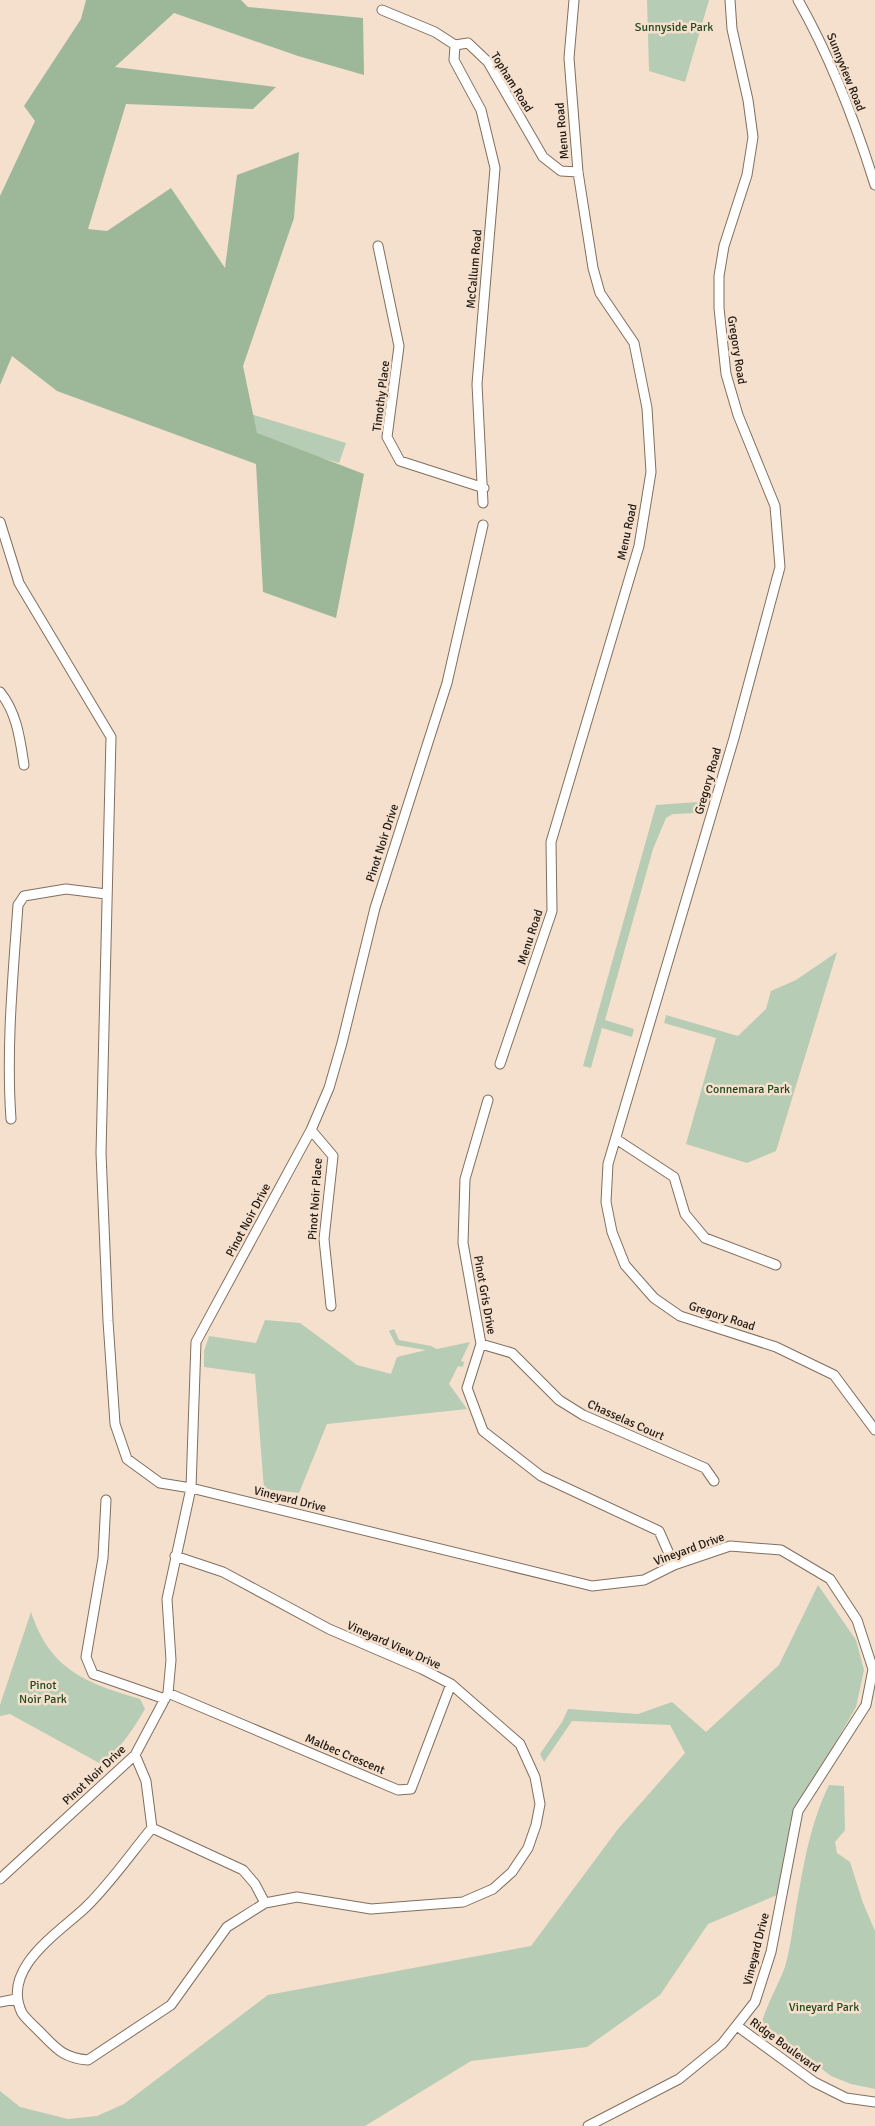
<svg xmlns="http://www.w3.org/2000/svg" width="875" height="2126" font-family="Signika,sans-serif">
	<rect width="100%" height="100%" fill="#f4e0cd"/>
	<!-- green -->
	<path fill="#b7ccb4" d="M647,0H709L685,82L649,71Z
		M221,405L346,443L339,463L213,426Z
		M698,802L695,813L673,814L666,818L653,849L605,1020L634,1029L632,1037L602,1028L591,1068L583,1066L656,805Z
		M837,952L776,1151L747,1163L686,1144L716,1038L664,1023L666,1015L738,1036L766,1009L771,991L796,980Z
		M265,1320L300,1323L357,1365L391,1374L397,1357L426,1350L396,1345L389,1331L394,1329L399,1340L431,1346L437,1349L470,1342L461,1361L464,1362L463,1367L458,1366L449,1384L467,1409L327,1424L299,1493L264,1489L255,1374L204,1367V1351L209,1336L256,1343Z
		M818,1585L856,1640L864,1670L856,1707L791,1820L777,1895L708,1924L660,1995L587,2047L471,2061L365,2126H0V2091L20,2107L68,2119L97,2116L124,2104L268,1995L531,1946L618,1829L685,1753L670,1725L572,1721L544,1762L540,1754L562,1722L568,1709L638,1714L672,1702L706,1732L779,1665Z
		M31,1612C50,1670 86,1683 140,1699L145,1709C132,1731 121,1748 101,1764L10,1714L0,1716V1705Z
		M829,1785L844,1786L845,1830L835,1842L837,1853L850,1862L863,1903L875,1931V2089L851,2084L831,2076L762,2023C762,2016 781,1978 785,1967C790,1950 792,1932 795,1914C803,1869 809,1826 829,1785Z"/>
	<!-- forest -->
	<path fill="#9db899" d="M86,0H241L248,7L363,18L364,75L298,56L174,13L115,67L276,87L253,109L126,104L88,229L107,231L171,188L225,268L237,175L299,152L294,218L243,366L257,433L364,474L336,618L263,592L256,464L57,391L12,356L0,385V196L35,121L24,106L81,19Z"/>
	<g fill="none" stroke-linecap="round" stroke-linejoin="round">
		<!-- street casing -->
		<g stroke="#816f5f" stroke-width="11">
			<path id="street" d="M730,0L732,29L748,100L753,137L747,175L724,246L719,276V308L726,374L738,415L775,506L780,567L734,738L608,1164L606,1202L612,1232L625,1265L654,1298L680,1316L776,1347L834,1375L875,1430
				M798,0C831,58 855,121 875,185
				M382,10L435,32L455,45L468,43L488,62L543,157L561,171L578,172
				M455,45L454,60L481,110L495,168L477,384L483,503
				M378,246L399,346L387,437L400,461L484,488
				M0,522L19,583L111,737L101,1153L108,1321L115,1424L127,1459L160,1483L191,1488L592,1586L644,1580L674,1565L730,1546L781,1550L830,1579L857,1620L873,1669L866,1705L798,1811L771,1952L755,2002L722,2044L679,2079L588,2126
				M0,692C17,713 20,739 24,765
				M500,1064L552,911L551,842L639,546L651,472L647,408L634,343L600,293L593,268L578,172L569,58L574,0
				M488,1100L465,1179L463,1243L481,1344L467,1388L483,1431L541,1476L659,1531L674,1565
				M11,1119C6,1048 13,976 18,905L24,896L66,889L106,894
				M311,1130L333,1156L324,1239L331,1306
				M616,1139L674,1177L685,1214L705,1238L776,1265
				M481,1344L512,1353L559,1400L583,1415L705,1468L714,1481
				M106,1500L103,1558L86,1657L93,1674L165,1699
				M168,1693L398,1790L411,1789L451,1684
				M135,1755L146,1781L152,1828C132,1852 109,1885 86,1907C60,1932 0,1968 22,2013C26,2019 33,2025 38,2030C55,2047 62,2058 88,2060L171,2005L227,1927L265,1903L297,1897L371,1909L463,1902L493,1889L512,1872L528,1848L536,1825L540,1804L535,1777L520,1744L451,1684L422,1669L329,1629L223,1572L175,1556
				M152,1828L243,1870L255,1884L265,1903
				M0,1879L135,1755L168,1693L171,1660L167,1599L191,1488L196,1342L311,1130L329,1088L342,1043L375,908L447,683L483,525
				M0,2002L16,1999
				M737,2026L814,2082L846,2098L875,2102"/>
		</g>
		<!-- street -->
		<use href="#street" stroke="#fff" stroke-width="9"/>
	</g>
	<g text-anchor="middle" stroke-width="5" stroke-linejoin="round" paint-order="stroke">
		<!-- park labels -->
		<g font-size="12" fill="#22481d" stroke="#f4e0cd">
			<text x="674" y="31">Sunnyside Park</text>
			<text x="748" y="1093">Connemara Park</text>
			<text x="43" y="1689">Pinot<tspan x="43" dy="14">Noir Park</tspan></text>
			<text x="824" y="2011">Vineyard Park</text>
		</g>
		<!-- street labels -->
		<g font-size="12" fill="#1e1610" stroke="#f4e0cd">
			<text transform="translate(846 72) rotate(68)" y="4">Sunnyview Road</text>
			<text transform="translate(512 82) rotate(58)" y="4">Topham Road</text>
			<text transform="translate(562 131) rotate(-95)" y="4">Menu Road</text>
			<text transform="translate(474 269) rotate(-85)" y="4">McCallum Road</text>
			<text transform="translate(737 350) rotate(81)" y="4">Gregory Road</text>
			<text transform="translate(381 396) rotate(-83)" y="4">Timothy Place</text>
			<text transform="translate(627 532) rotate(-78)" y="4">Menu Road</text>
			<text transform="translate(708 781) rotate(-74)" y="4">Gregory Road</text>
			<text transform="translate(382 843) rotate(-72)" y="4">Pinot Noir Drive</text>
			<text transform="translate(530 937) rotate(-72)" y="4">Menu Road</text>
			<text transform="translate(315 1199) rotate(-86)" y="4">Pinot Noir Place</text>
			<text transform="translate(248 1220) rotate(-62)" y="4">Pinot Noir Drive</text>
			<text transform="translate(485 1295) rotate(80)" y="4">Pinot Gris Drive</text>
			<text transform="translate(722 1316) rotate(18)" y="4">Gregory Road</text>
			<text transform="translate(626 1420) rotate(24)" y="4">Chasselas Court</text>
			<text transform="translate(290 1499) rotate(14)" y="4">Vineyard Drive</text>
			<text transform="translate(689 1549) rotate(-20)" y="4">Vineyard Drive</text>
			<text transform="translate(394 1645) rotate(24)" y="4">Vineyard View Drive</text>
			<text transform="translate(345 1754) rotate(23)" y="4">Malbec Crescent</text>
			<text transform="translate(94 1775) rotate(-43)" y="4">Pinot Noir Drive</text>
			<text transform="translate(756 1949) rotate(-76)" y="4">Vineyard Drive</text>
			<text transform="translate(785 2045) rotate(36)" y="4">Ridge Boulevard</text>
		</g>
	</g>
</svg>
